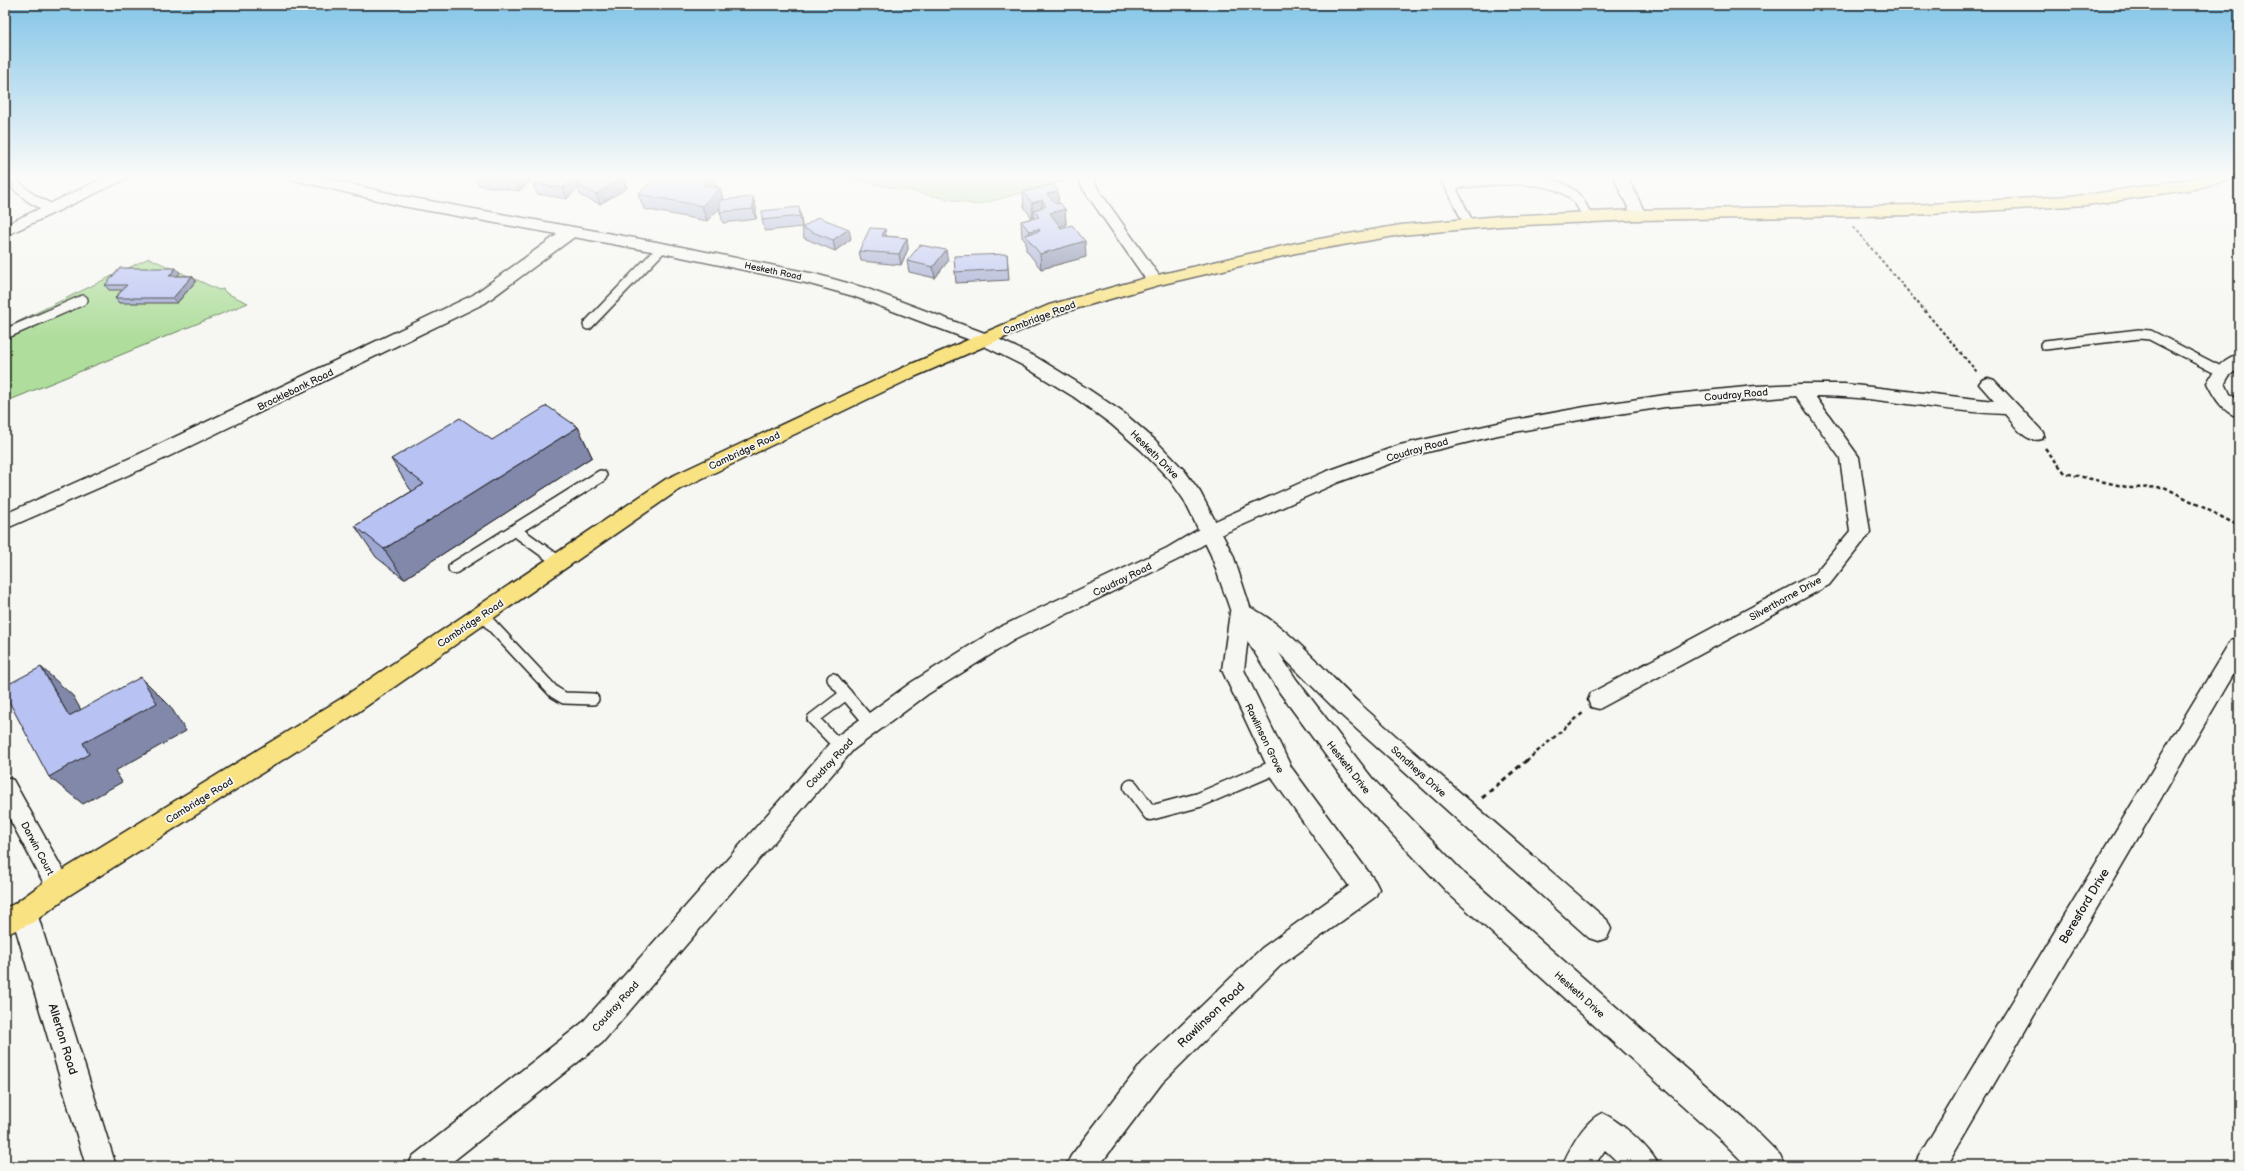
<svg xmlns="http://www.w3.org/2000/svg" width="2244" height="1171" font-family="'Balsamiq Sans',sans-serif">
	<rect width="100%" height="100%" fill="#f6f6f2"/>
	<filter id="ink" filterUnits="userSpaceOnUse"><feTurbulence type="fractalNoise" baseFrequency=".025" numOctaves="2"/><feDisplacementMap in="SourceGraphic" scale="8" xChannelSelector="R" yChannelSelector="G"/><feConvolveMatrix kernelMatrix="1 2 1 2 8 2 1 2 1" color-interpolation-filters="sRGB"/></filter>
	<g filter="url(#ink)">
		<!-- green -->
		<path fill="#afdd9c" stroke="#667c5c" d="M837,176H1066L1068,180L977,205Z
			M149,258L219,290L223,289L226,293L248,303L5,402V328Z"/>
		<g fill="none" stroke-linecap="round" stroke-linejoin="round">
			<!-- service-far2 casing -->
			<g stroke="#1c1c1c" stroke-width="12">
				<path id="service-far2" d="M5,176L31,198L51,209
					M1444,176L1451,188
					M1469,224L1451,188L1458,183C1489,181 1552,172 1575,197C1581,202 1584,211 1588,218
					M588,325L662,248
					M5,334L83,300
					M2045,345L2139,334L2150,335L2222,372"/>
			</g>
			<!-- service-far1 casing -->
			<g stroke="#1c1c1c" stroke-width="14">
				<path id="service-far1" d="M516,531L559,562
					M454,568L601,476
					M482,615L554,692L564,698L593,699
					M833,679L871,724
					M841,748L813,719L846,694"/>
			</g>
			<!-- service casing -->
			<g stroke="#1c1c1c" stroke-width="17">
				<path id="service" d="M1131,787L1150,813L1199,800L1278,766"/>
			</g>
			<!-- minor casing -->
			<g stroke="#1c1c1c" stroke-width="3">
				<path id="minor" d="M1078,176H1092L1098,189L1163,281L1161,284H1149L1083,189Z
					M1613,176H1627L1646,215L1643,218H1633Z
					M571,227L577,229L579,232L577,235L485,303L151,465L5,529V514L137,455L473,295L565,229Z
					M2239,354V368L2229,376L2225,383L2230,394L2239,401V417C2223,413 2214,397 2207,383C2214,370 2223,358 2239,354Z
					M1988,378L1994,380L2042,431L2044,435L2042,439C2025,444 2015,425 2005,414C1941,412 1879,396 1815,396L1859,457L1870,532L1867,537L1829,585L1599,709L1591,707L1588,700L1591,693L1815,573L1850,531L1840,458L1796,396L1665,407L1585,419L1498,435L1411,456L1339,482L1218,536L1181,558L1014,640L928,694L853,750L602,1043L447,1166H408L413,1156L582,1023L837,736L912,682L998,628L1167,548L1204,526L1325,472L1400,445L1498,423L1585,407L1665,395L1756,386L1801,384H1845L1994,401L1979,384L1982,380Z
					M1241,604C1280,616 1327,674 1359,703C1440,776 1524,848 1607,920L1611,929L1607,938L1598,941L1589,938L1341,715L1269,643L1249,629L1244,670L1291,767L1375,881L1379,889L1375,897L1280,966L1162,1083L1099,1166H1066L1071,1156L1142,1063L1262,948L1349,886L1274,781L1222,670L1230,612L1233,606Z
					M2239,637V665L1946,1166H1914L1919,1156L2231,640Z
					M5,777L13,780L68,879L72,887L68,895L59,899L50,895L5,810Z
					M24,901L33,904L37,913L116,1166H86L11,913L15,904Z
					M1602,1113C1620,1121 1651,1148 1659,1166H1622L1605,1150L1594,1166H1562C1570,1148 1584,1121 1602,1113Z"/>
			</g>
			<!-- tertiary casing -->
			<g stroke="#1c1c1c" stroke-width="3">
				<path id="tertiary" d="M108,176H128L126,179L5,236V225Z
					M289,176H315L402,196L662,243L815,274L865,288L990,335L1036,357L1088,389L1125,414L1155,440L1184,470L1200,492L1233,555L1251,610L1296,679L1372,778L1466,875L1745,1120L1780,1155L1785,1166H1747L1723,1142L1448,893L1354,794L1280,693L1233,618L1211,555L1184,500L1170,480L1141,450L1111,424L1074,397L1022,365L978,343L853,296L806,283L662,253L402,206L291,179Z"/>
			</g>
			<!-- trunk casing -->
			<g stroke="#1c1c1c" stroke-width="3">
				<path id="trunk" d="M2209,176H2235L2233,179L2194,189L2087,205L1912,215L1638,220L1500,226L1401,235L1296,253L1159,285L1061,313L914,377L680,489L358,712L68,896L34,922L5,935V908L14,904L50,878L342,698L666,479L900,369L1049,305L1149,277L1296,243L1401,225L1500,216L1638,210L1912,205L2087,195Z"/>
			</g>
			<!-- path-far2 -->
			<path stroke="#1c1c1c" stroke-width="2" stroke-dasharray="3 2.5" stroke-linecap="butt" d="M1853,227L1977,372"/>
			<!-- path-far1 -->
			<path stroke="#1c1c1c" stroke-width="2.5" stroke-dasharray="4 3" stroke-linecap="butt" d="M2045,448L2065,473L2131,488L2164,487L2239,526
				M1526,761L1584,712"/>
			<!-- path -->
			<path stroke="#1c1c1c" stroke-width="3" stroke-dasharray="5 4" stroke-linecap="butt" d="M1482,798L1527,760"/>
			<!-- service-far2 -->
			<use href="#service-far2" stroke="#f6f6f2" stroke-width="9"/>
			<!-- service-far1 -->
			<use href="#service-far1" stroke="#f6f6f2" stroke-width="11"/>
			<!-- service -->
			<use href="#service" stroke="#f6f6f2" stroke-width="14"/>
			<!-- minor -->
			<use href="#minor" fill="#f6f6f2" fill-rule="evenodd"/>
			<!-- tertiary -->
			<use href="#tertiary" fill="#f6f6f2" fill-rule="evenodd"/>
			<!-- trunk -->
			<use href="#trunk" fill="#f8e281" fill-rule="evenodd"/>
		</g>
		<!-- wall -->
		<path fill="#9ea7d1" stroke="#1c1c1c" d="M450,176H470L465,179Z
			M474,176H534L535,177L519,191L478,185Z
			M579,176L582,183L624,178L627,188L600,204L581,196L578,188L567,199L537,194L533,184Z
			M678,176H713L716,187L720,188L723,200L756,207V219L723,223L720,212V208L707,221L644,209L638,194L673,181Z
			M1023,192L1059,203L1065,209L1066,225L1060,226L1086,257L1041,269L1026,250V242L1022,237L1021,221L1032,218L1024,207Z
			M799,207L801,217L802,227L765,231L762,220Z
			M802,228L851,239L835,251L804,238Z
			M886,236L907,238L908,249L901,265L861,261L859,251Z
			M1007,254L1009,280L956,283L955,272Z
			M907,261H948L935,278L909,272Z
			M180,273L177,276H192L196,281L177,303H119L115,298L122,290H109L105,285Z
			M578,427L592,457L404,579L376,557L355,526L412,491L410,489L391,459L492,440Z"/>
		<!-- shaded-wall -->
		<path fill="#8188aa" stroke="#1c1c1c" d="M5,176H6L14,186L5,190Z
			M26,176H38L29,179Z
			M464,176H470L465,179Z
			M520,176H534L535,177L519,191L515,180Z
			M577,176H579L582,184L577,185L578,188L567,199L563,188Z
			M711,176H713L717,189L702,185Z
			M624,178L627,188L600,204L596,194Z
			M720,188L724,204L707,221L702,206Z
			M1058,191L1059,207L1048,209L1047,194Z
			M753,197L756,207V219L753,209Z
			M1042,200V216L1034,210V218L1033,219L1032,203Z
			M799,207L801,217L802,227L800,216Z
			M1065,209L1066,225L1050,229V213Z
			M849,229L851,239L835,251L833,240Z
			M885,229L887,240L882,236Z
			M1039,229L1040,245L1030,240L1029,231Z
			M907,238L908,249L901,265L899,254Z
			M1085,241L1086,257L1041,269L1040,254Z
			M946,250L948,261L935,278L933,267Z
			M176,268L180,273L173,281L169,276Z
			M192,276L196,281L177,303L173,298Z
			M578,427L592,457L404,579L384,549Z
			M41,667L73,696L96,736L141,677L170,706L186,731L115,771L122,782L83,804L49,777L83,743L69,716Z"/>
		<!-- building -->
		<path fill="#b8c2f3" stroke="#1c1c1c" d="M484,176H520L515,180Z
			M542,176H577L563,188L533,184Z
			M595,176H618L624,178L596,194L577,185Z
			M678,176H711L702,185L720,188L702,206L638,194L656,178L673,181Z
			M1053,184L1058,191L1047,194L1056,204L1060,203L1065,209L1050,213L1061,228L1072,225L1085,241L1040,254L1025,235L1040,231L1039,229L1029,231L1021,221L1039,217L1034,210L1046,206L1042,200L1032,203L1023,192Z
			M753,197V209L720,212V200Z
			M799,207L800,216L762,220V211Z
			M818,217L849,229L833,240L802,228Z
			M870,228L885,229L882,236L907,238L899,254L859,251Z
			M920,245L946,250L933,267L907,261Z
			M1007,254L1008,269L955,272L954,256Z
			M120,268H176L169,276H192L173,298H115L127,285H105Z
			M547,406L578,427L384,549L355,526L424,484L391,459L460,418L492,440Z
			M41,667L69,716L141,677L157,703L83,743L89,754L49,777L5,694V686Z"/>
	</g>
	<!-- sky -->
	<linearGradient id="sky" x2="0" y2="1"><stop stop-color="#84c5e7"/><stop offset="0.52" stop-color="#fbfbf9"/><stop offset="1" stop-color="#fbfbf9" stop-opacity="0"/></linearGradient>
	<rect width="2244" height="340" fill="url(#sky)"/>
	<g text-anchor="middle" stroke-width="3.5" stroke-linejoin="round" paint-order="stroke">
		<!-- far-street labels -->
		<g font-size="9" fill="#1c1c1c" stroke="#f6f6f2">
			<text transform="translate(773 271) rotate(12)" y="3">Hesketh Road</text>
		</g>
		<!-- street labels -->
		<g font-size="10" fill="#1c1c1c" stroke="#f6f6f2">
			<text transform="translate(1039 317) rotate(-21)" y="4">Cambridge Road</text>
			<text transform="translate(295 389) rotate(-26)" y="4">Brocklebank Road</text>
			<text transform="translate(1736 394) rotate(-5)" y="4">Coudray Road</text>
			<text transform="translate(1417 449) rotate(-16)" y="4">Coudray Road</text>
			<text transform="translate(744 450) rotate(-25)" y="4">Cambridge Road</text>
			<text transform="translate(1155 454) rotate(45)" y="4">Hesketh Drive</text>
			<text transform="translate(1122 579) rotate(-26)" y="4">Coudray Road</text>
			<text transform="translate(1785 598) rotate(-29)" y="4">Silverthorne Drive</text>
			<text transform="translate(470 623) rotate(-34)" y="4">Cambridge Road</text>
			<text transform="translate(1265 738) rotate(64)" y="4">Rawlinson Grove</text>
			<text transform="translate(829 763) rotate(-47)" y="4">Coudray Road</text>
			<text transform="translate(1349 767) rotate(52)" y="4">Hesketh Drive</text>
			<text transform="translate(1419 771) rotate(42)" y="4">Sandheys Drive</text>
			<text transform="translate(199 800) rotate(-32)" y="4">Cambridge Road</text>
			<text transform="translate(38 848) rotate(62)" y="4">Darwin Court</text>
			<text transform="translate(1580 994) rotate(42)" y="4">Hesketh Drive</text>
			<text transform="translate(615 1006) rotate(-48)" y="4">Coudray Road</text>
		</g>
		<!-- near-street labels -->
		<g font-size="12" fill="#1c1c1c" stroke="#f6f6f2">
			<text transform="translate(2084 906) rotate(-59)" y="4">Beresford Drive</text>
			<text transform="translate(1211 1015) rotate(-44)" y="4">Rawlinson Road</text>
			<text transform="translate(63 1039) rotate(73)" y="4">Allerton Road</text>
		</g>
	</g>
	<!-- margin -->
	<rect width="2244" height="1171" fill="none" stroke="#f6f6f2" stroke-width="20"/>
	<rect x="10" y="10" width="2224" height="1151" fill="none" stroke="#1c1c1c" stroke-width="1.5" filter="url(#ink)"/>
</svg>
